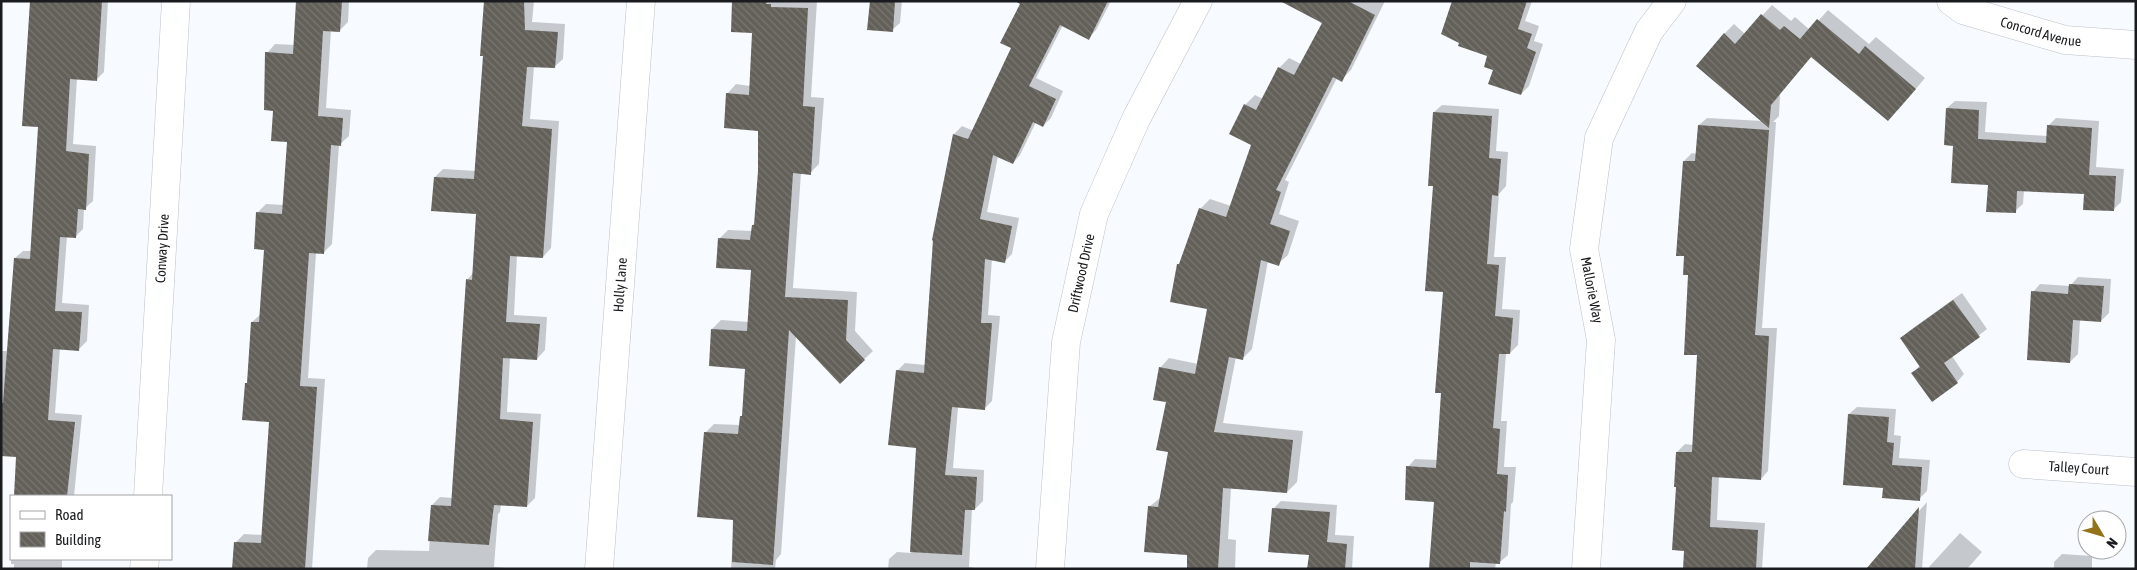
<svg xmlns="http://www.w3.org/2000/svg" width="2137" height="570" font-family="'Asap Condensed',sans-serif">
	<defs>
		<pattern id="building-back-hatch" width="6" height="6" patternUnits="userSpaceOnUse" patternTransform="scale(1.25)"><rect width="6" height="6" fill="#636059"/><path d="M-1 5l2 2M0 0l6 6M5-1l2 2" fill="none" stroke="#797772"/></pattern>
	</defs>
	<rect width="100%" height="100%" fill="#f7fbff"/>
	<!-- shadow -->
	<path fill="#0003" d="M31,1H108L104,72L96,80L77,78L73,144L96,146L93,201L84,209L83,229L75,237L67,236L62,303L89,305L87,341L79,349L60,348L55,413L82,415L74,496H15L17,456L1,450V351H8L15,258L23,251H31L39,126Z
		M297,1H349L348,22L339,31L331,30L326,108L351,110L349,136L339,145L332,244L323,253H316L308,378L325,379L312,569H233L235,543L244,534L263,535L270,421L246,384L248,381L252,322L261,314L266,249L257,213L266,204L284,205L289,141L275,110L267,53L275,44L295,45Z
		M485,1H534L532,22L565,24L563,59L554,67L534,66L530,119L559,121L551,248L543,257L517,255L514,315L547,317L545,350L537,359L510,357L507,412L541,414L535,498L527,506L501,504L500,512L498,514L494,567L520,569H367L368,558L376,550L429,551L432,505L440,497L453,498L467,280L473,273L477,213L435,177L443,169L476,171L484,55Z
		M733,1H817L811,97L824,98L819,164L810,173H801L793,288L857,292L855,331L873,351L840,382L796,336L781,554L776,560L775,569H731L734,519L705,433L714,424L740,425L741,417L743,415L746,367L712,329L721,320L749,322L752,269L719,239L728,230L752,231L753,225L755,223L759,171V130L727,94L736,84L750,86L754,32Z
		M871,1H902L900,23L892,30Z
		M1023,1H1111L1096,30L1089,38L1063,25L1036,78L1063,91L1051,118L1043,126L1036,122L1020,155L1013,163L998,156L987,212L1019,218L1012,254L1004,262L992,259L988,315L1000,316L992,401L984,409L958,407L953,468L984,470L983,501L975,509H972L969,567L981,569H888L889,559L897,552L911,553L917,446L897,371L905,363L925,365L933,239L954,134L962,126L974,131L1013,47Z
		M1297,1H1385L1351,70L1341,80L1337,78L1285,180L1289,182L1279,214L1299,221L1288,255L1278,264L1268,261L1252,349L1242,359L1236,357L1223,423L1303,431L1297,482L1287,492L1231,488L1228,539L1236,540L1235,569H1188L1189,554L1149,507L1161,497L1169,450L1167,401L1160,368L1169,358L1198,364L1208,308L1182,262L1200,209L1210,199L1231,206L1252,144L1245,105L1255,95L1263,99L1279,68L1289,58L1301,64L1323,22Z
		M1454,1H1532L1525,21L1539,26L1534,41L1543,44L1529,86L1521,94L1494,69L1489,56L1460,43Z
		M1772,5L1791,21L1795,17L1810,30L1828,10L1869,44L1876,37L1925,78L1898,110L1812,56L1780,94L1779,116L1773,122H1776L1762,328H1777L1768,471L1761,479L1719,476L1717,520L1765,523L1762,569H1684L1685,549L1678,485L1677,452L1685,444L1693,445L1698,354L1684,161L1692,153L1697,154L1699,125L1707,118L1763,121L1724,34L1734,24L1745,34Z
		M1955,101L1987,102L1985,132L2047,136L2048,126L2056,118L2099,121L2096,167L2124,169L2121,202L2113,210L2086,193L2024,190L2023,204L2015,211L1954,145L1947,108Z
		M1442,105L1499,109L1496,151L1508,152L1506,186L1499,194L1494,257H1506L1502,309L1520,310L1518,345L1510,353H1506L1501,421H1507L1504,467H1516L1513,502L1511,504L1508,555L1500,562H1496L1495,569H1430L1435,501L1408,467L1415,459L1438,460L1442,392L1444,291L1435,185L1434,112Z
		M2078,277L2111,279L2109,313L2101,321L2080,320L2078,354L2070,362L2033,292L2040,284L2070,286Z
		M1962,293L1987,329L1952,356L1964,374L1957,382L1913,373L1920,365L1902,338L1909,331Z
		M1857,407L1896,409L1894,435L1901,436L1899,458L1930,460L1927,491L1919,499L1884,487L1849,414Z
		M1281,501L1337,505L1335,535L1354,536L1352,569H1309L1310,554L1273,509Z
		M1927,502L1922,569H1878L1872,564Z
		M1960,533L1982,552L1967,569H1931L1929,567Z
		M11,553V559H62V569H14V564H11Z
		M2062,554L2092,556V569H2054V562Z"/>
	<!-- building -->
	<path fill="url(#building-back-hatch)" d="M30,1H102L97,81L70,79L66,151L89,154L86,210L78,209L76,238L60,237L55,311L82,312L79,351L53,349L48,420L75,422L67,496H14L16,457L1,456V403H3L14,258L30,259L38,127L22,126Z
		M296,1H342L340,32L323,31L318,116L343,118L341,146L331,145L324,254L309,253L300,386L317,387L305,569H232L234,542L261,543L269,422L242,420L245,383H247L251,322H259L264,250L254,249L256,212L282,214L287,142L271,141L273,111L264,110L265,52L293,54Z
		M484,1H524L525,30L558,32L555,68L527,67L522,126L552,129L543,258L510,256L506,322L540,324L537,360L503,358L500,419L533,422L527,507L494,505L489,545L428,541L431,505L451,506L466,279L472,280L476,214L431,211L434,177L474,179L483,56H480Z
		M732,1H767L766,4H771V7L808,8L803,106L815,107L811,175L793,173L785,297L848,300L846,340L865,360L840,384L789,330L773,565L732,562L733,520L697,517L704,432L738,434L740,416H742L745,369L709,366L711,329L747,331L751,270L716,268L718,238L750,240L752,225H754L758,171V131L724,128L726,93L749,95L752,33L731,32Z
		M870,1H895L893,32L867,30Z
		M1015,1H1108L1089,40L1060,25L1029,86L1056,99L1043,127L1033,122L1013,164L993,155L980,219L1012,226L1005,263L985,259L981,323H992L985,410L952,407L945,475L977,477L975,510H965L962,555L910,552L916,448L888,445L896,370L924,373L933,241L932,240L953,134L968,139L1011,48L1000,43L1020,4Z
		M1280,1H1348L1375,15L1342,82L1333,77L1276,190L1281,192L1270,224L1290,231L1279,266L1261,260L1243,360L1229,357L1214,432L1293,440L1287,493L1223,488L1218,569H1187V555L1144,552L1148,506L1158,507L1168,452L1156,450L1166,402L1153,400L1159,367L1195,374L1207,309L1170,302L1177,264H1179L1199,208L1226,217L1251,145L1229,134L1244,104L1256,110L1278,67L1294,75L1322,23Z
		M1452,1H1527L1518,29L1532,34L1527,48L1536,52L1521,95L1488,84L1493,70L1484,67L1487,56L1458,46L1459,43L1441,34Z
		M1761,14L1780,30L1784,26L1800,39L1817,19L1859,54L1865,46L1916,89L1888,121L1811,57L1771,105L1769,128L1696,66L1724,33L1735,44Z
		M1946,108L1979,110L1978,139L2046,143L2047,125L2092,128L2089,175L2116,176L2114,211L2083,210L2084,194L2017,191L2016,213L1986,212L1988,185L1951,183L1953,146L1944,145Z
		M1433,112L1492,116L1489,158L1501,159L1498,196L1492,195L1487,264L1499,265L1495,316L1513,318L1510,354H1499L1493,428L1500,429L1497,474L1508,475L1506,512L1504,511L1500,564L1470,562V569H1429L1434,502L1405,500L1406,466L1436,468L1441,393H1435L1443,292L1425,291L1433,186H1428Z
		M1698,125L1769,130L1755,335L1769,336L1761,480L1712,477L1710,527L1758,530L1756,569H1683L1684,551L1672,550L1676,487H1674L1676,452H1692L1697,355H1684L1688,275H1683L1684,256H1676L1683,161H1695Z
		M2069,284L2104,286L2101,322L2073,320L2070,363L2027,360L2031,291L2068,294Z
		M1953,300L1980,337L1944,363L1958,383L1932,402L1911,373L1920,367L1900,338Z
		M1848,414L1889,417L1887,442L1894,443L1892,465L1922,467L1920,501L1882,498L1883,488L1843,485Z
		M1919,507L1915,569H1866Z
		M1272,508L1330,512L1327,542L1347,544L1345,569H1307L1309,555L1268,552Z"/>
	<g fill="none" stroke-linecap="round" stroke-linejoin="round">
		<!-- street casing -->
		<g stroke="#bac1c8" stroke-width="29">
			<g id="street">
				<path id="s1" d="M1951,1L1963,10L2065,40L2136,45"/>
				<path id="s2" d="M2023,464L2136,472"/>
				<path id="s3" d="M148,496L176,1"/>
				<path d="M144,569L145,559"/>
				<path id="s4" d="M599,569L641,1"/>
				<path id="s5" d="M1050,569L1066,342L1094,214L1136,119L1198,1"/>
				<path d="M1586,569L1601,340L1584,249L1599,138L1649,31L1672,1"/>
			</g>
		</g>
		<!-- street -->
		<use href="#street" stroke="#fff" stroke-width="28"/>
	</g>
	<g text-anchor="middle" stroke-width="5" stroke-linejoin="round" paint-order="stroke">
		<!-- street labels -->
		<g font-size="14" fill="#191b1e" stroke="#fff">
			<text dy="5" stroke="none"><textPath href="#s1" startOffset="96">Concord Avenue</textPath></text>
			<text dy="5" stroke="none"><textPath href="#s3" startOffset="248">Conway Drive</textPath></text>
			<text dy="5" stroke="none"><textPath href="#s5" startOffset="298">Driftwood Drive</textPath></text>
			<text dy="5" stroke="none"><textPath href="#s4" startOffset="285">Holly Lane</textPath></text>
			<text transform="translate(1592 290) rotate(79)" y="5">Mallorie Way</text>
			<text dy="5" stroke="none"><textPath href="#s2" startOffset="56">Talley Court</textPath></text>
		</g>
	</g>
	<!-- border -->
	<rect width="2137" height="570" fill="none" stroke="#191b1e" stroke-width="5"/>
	<!-- legend -->
	<rect x="10" y="495" width="162" height="65" fill="#ffffff" stroke="#a3a4a5"/>
	<rect x="20" y="511" width="25" height="8" fill="#ffffff" stroke="#a3a4a5"/>
	<text x="55" y="520" font-size="15" fill="#191b1e">Road</text>
	<rect x="20" y="532" width="25" height="15" fill="url(#building-back-hatch)" stroke="#a3a4a5"/>
	<text x="55" y="545" font-size="15" fill="#191b1e">Building</text>
	<!-- north arrow -->
	<g transform="translate(2102 535) rotate(128)"><circle r="24" fill="#ffffff" stroke="#a3a4a5"/>
	<path d="M0-4L9 19L0 12L-9 19Z" fill="#93741b"/>
	<text y="-8" font-size="14" font-weight="bold" text-anchor="middle" fill="#191b1e">N</text>
	</g>
</svg>
